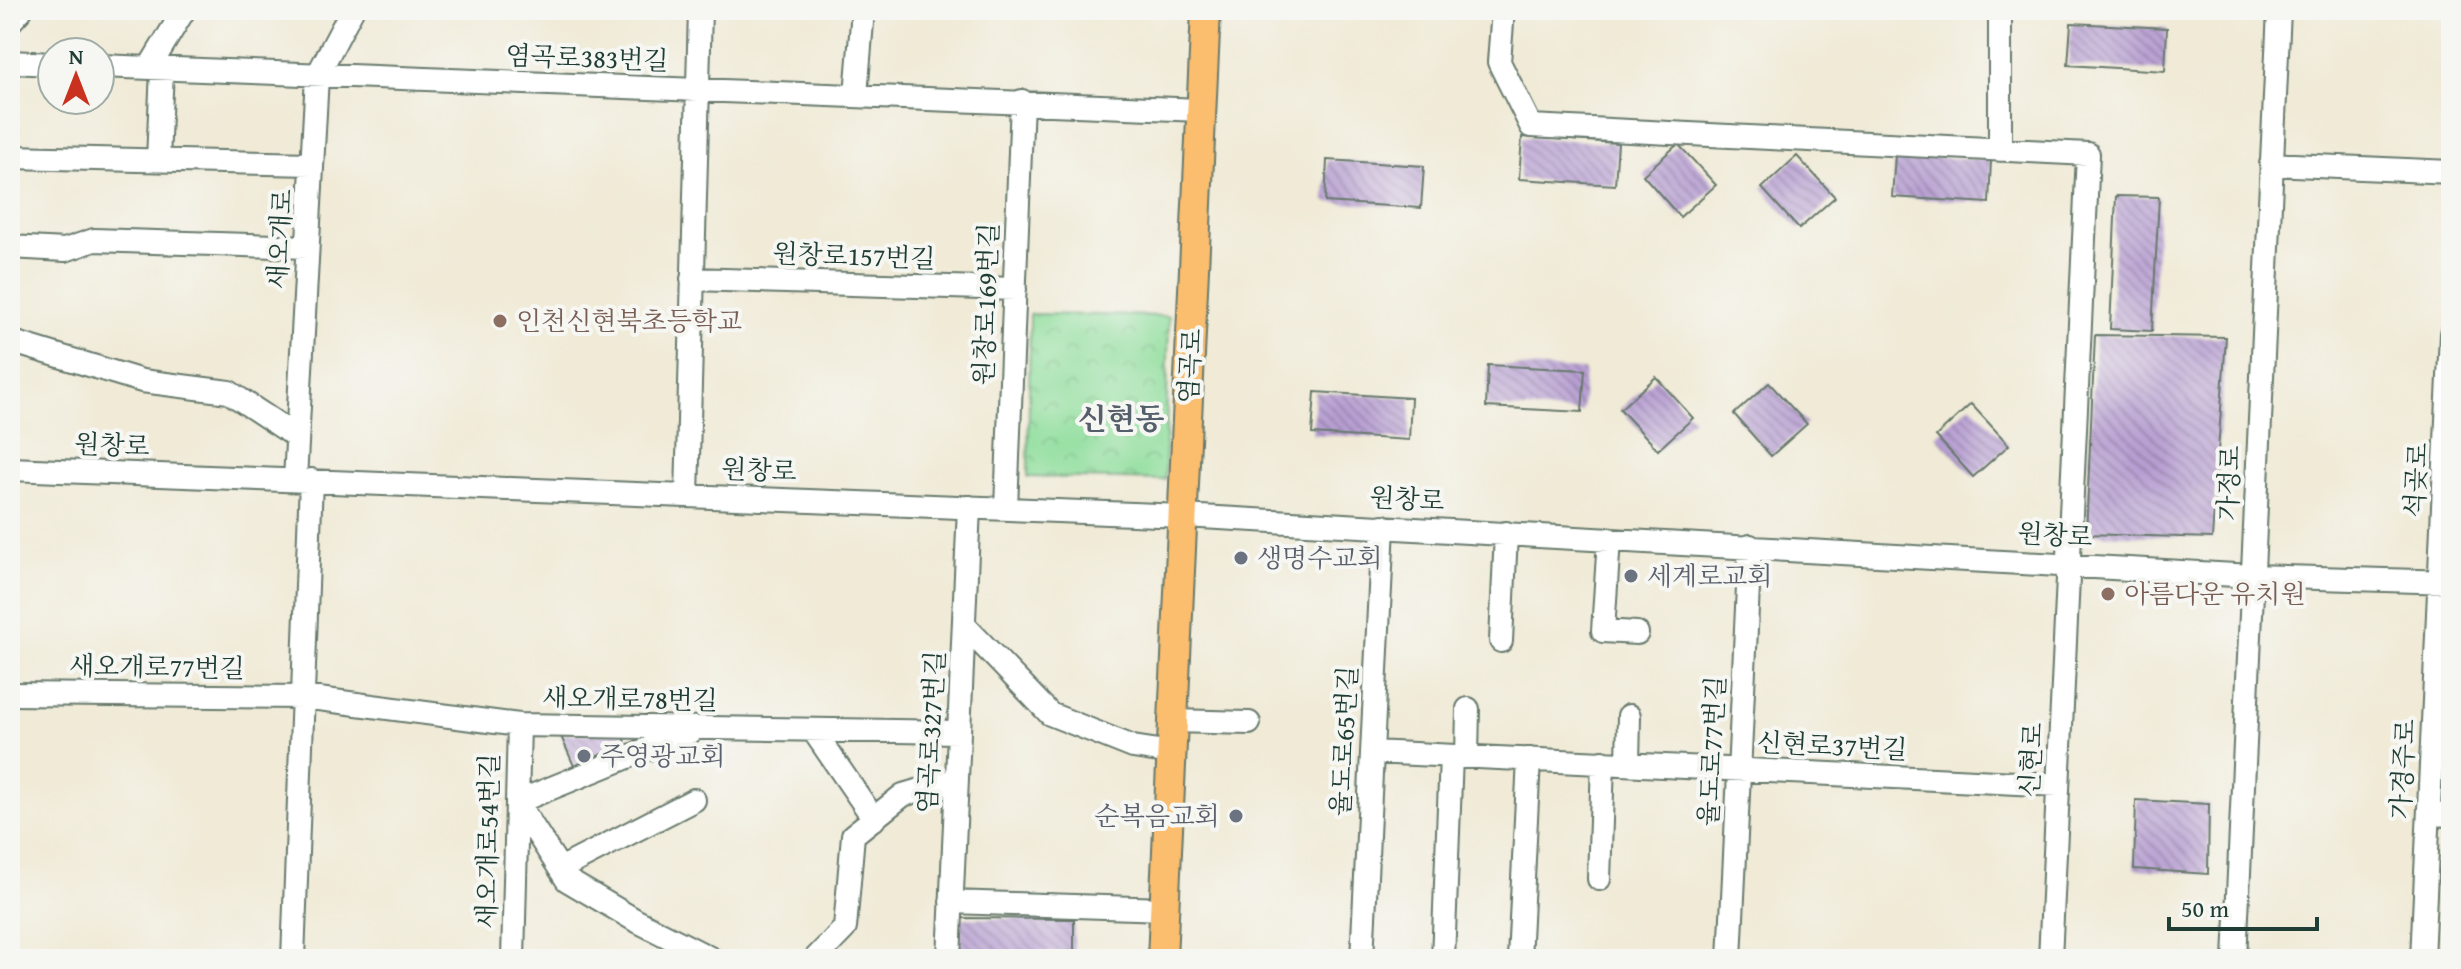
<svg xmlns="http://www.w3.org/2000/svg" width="2461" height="969" font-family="'Gentium Book Plus','Noto Serif KR',serif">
	<defs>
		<pattern id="park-crowns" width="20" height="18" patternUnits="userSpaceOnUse" patternTransform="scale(2)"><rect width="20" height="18" fill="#8fde9c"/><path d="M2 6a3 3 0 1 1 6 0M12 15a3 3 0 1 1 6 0" fill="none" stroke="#7bbf87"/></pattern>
		<pattern id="building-back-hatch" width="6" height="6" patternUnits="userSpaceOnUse" patternTransform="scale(2)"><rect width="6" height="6" fill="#b79ed2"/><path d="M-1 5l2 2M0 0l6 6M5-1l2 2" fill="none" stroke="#9482ab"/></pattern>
	</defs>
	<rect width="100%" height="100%" fill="#f6f6f2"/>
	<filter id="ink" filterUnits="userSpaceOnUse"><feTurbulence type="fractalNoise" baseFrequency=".0125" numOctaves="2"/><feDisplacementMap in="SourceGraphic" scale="16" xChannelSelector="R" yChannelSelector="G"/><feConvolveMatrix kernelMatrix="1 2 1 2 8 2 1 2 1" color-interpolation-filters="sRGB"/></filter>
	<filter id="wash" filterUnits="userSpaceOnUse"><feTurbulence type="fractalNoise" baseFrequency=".006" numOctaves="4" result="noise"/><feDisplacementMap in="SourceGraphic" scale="32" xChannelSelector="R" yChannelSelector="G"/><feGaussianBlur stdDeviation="1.8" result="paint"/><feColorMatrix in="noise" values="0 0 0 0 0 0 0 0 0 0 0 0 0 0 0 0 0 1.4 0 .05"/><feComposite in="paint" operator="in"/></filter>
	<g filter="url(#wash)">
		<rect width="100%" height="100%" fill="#f0ead6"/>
		<!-- park -->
		<path fill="url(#park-crowns)" stroke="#578e68" stroke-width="2" d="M1030,314L1169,316L1165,480L1028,477Z"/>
		<g id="blocks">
			<!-- building -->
			<path fill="url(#building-back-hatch)" d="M2071,23L2167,28L2165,71L2068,65Z
				M1522,137L1618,143L1615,185L1519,179Z
				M1678,144L1716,185L1680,217L1643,175Z
				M1895,155L1991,160L1989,203L1892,197Z
				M1797,156L1835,197L1799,229L1762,188Z
				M1327,160L1424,166L1421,208L1325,202Z
				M2116,196L2159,197L2152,331L2110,329Z
				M2095,335L2226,337L2212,538L2086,534Z
				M1488,365L1585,370L1582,412L1486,407Z
				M1656,377L1693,418L1658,450L1620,409Z
				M1769,383L1807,424L1771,456L1734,414Z
				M1315,392L1411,398L1409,440L1312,434Z
				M1971,404L2009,445L1973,477L1936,436Z
				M626,732L625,745L574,766L560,734Z
				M2136,800L2209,804L2208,874L2134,869Z
				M961,918L1074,919V951L1040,954L1039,959H960Z"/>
		</g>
	</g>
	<g filter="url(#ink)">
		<use href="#blocks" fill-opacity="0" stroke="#687a6d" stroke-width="2"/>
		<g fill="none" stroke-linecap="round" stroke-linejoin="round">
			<!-- minor casing -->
			<g stroke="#687a6d" stroke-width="26">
				<path id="minor" d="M1503,10L1499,62L1531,126L2088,154L2050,959
					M10,22L21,10
					M10,62L52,64
					M100,66L1201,110
					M149,68L184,10
					M856,95L863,10
					M2000,150V10
					M10,157L312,164
					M158,160L162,69
					M2271,164L2451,172
					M10,247L65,250L94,240L307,247
					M692,279L1015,289
					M10,341L142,381L229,392L297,437
					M10,469L1183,516L2253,576L2451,582
					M295,480L317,76L352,10
					M687,496L700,10
					M1006,508L1022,101
					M1609,539L1603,631L1637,633
					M964,625L1050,714L1133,747L1172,753
					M1501,641L1506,533
					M10,694L303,697L519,725L959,732
					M1173,721L1249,723
					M813,730L874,819
					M692,731L517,802L567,880L635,920L712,959
					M1372,752L2058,785
					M1467,756L1468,709
					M1628,764L1629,716
					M2429,814L2451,815
					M560,869L694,800
					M1599,879L1603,762
					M951,902L1165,909
					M293,959L311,480
					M513,959L519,725
					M815,959L845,928L853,835L903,795L957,779
					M949,959L969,507
					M1362,959L1383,526
					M1443,959L1451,756
					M1519,959L1529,759
					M1730,959L1750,546
					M2235,959L2279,10
					M2422,959L2451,334"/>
			</g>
			<!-- major casing -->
			<g stroke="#687a6d" stroke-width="32">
				<path id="major" d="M1162,959L1206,10"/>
			</g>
			<!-- minor -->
			<use href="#minor" stroke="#fff" stroke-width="22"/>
			<!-- major -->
			<use href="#major" stroke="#fbbd6e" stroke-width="28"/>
		</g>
	</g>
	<!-- markers -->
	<g fill="#8d6e63" stroke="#f6f6f2" stroke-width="3">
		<circle cx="500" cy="321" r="8"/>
		<circle cx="2108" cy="594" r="8"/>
	</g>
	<g fill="#6b7280" stroke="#f6f6f2" stroke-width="3">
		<circle cx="1241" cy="558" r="8"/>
		<circle cx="1631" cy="576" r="8"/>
		<circle cx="584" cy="756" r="8"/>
		<circle cx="1236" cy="816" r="8"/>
	</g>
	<g text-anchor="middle" stroke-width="8" stroke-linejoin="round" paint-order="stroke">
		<!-- street labels -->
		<g font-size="26" fill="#1f3d34" stroke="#f6f6f2">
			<text transform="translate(587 58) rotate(2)" y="9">염곡로383번길</text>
			<text transform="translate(280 239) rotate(-87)" y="9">새오개로</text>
			<text transform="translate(854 256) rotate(2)" y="9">원창로157번길</text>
			<text transform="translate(986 304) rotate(-88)" y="9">원창로169번길</text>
			<text transform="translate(1190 366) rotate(-87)" y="9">염곡로</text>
			<text transform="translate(112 445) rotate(2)" y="9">원창로</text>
			<text transform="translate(759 470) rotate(2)" y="9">원창로</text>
			<text transform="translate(2416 480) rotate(-87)" y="9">석곶로</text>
			<text transform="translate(2229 483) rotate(-88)" y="9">가정로</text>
			<text transform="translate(1407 499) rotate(3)" y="9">원창로</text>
			<text transform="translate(2055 535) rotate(3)" y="9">원창로</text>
			<text transform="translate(157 667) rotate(1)" y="9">새오개로77번길</text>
			<text transform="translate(630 699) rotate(1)" y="9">새오개로78번길</text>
			<text transform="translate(931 732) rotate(-87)" y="9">염곡로327번길</text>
			<text transform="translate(1344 741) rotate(-87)" y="9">율도로65번길</text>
			<text transform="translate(1832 746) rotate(3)" y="9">신현로37번길</text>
			<text transform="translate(1712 751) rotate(-87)" y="9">율도로77번길</text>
			<text transform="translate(2031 760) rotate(-87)" y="9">신현로</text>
			<text transform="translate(2403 769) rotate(-87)" y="9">가경주로</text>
			<text transform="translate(488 841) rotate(-89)" y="9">새오개로54번길</text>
		</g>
		<!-- education labels -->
		<g font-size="26" fill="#785e54" stroke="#f6f6f2" text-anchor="start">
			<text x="516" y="330">인천신현북초등학교</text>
			<text x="2124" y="603">아름다운 유치원</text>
		</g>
		<!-- worship labels -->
		<g font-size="26" fill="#5b616d" stroke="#f6f6f2" text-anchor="start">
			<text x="1257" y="567">생명수교회</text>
			<text x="1647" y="585">세계로교회</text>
			<text x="600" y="765">주영광교회</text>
			<text x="1220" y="825" text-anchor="end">순복음교회</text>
		</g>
		<!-- quarter labels -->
		<g font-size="30" font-weight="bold" fill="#545f6b" stroke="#f6f6f2">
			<text x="1121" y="429">신현동</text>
		</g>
	</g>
	<!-- margin -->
	<rect width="2461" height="969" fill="none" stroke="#f6f6f2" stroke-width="40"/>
	<!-- north arrow -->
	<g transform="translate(76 76)"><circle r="38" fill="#f6f6f2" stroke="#a0aca6" stroke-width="2"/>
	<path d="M0-6L14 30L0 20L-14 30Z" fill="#c8321e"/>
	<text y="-12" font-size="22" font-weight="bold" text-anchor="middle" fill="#1f3d34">N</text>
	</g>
	<!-- scale -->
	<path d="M2169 917v12h148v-12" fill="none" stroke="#1f3d34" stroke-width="4"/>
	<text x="2181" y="917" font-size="24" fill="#1f3d34" stroke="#f6f6f2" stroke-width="6" paint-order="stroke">50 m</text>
</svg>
